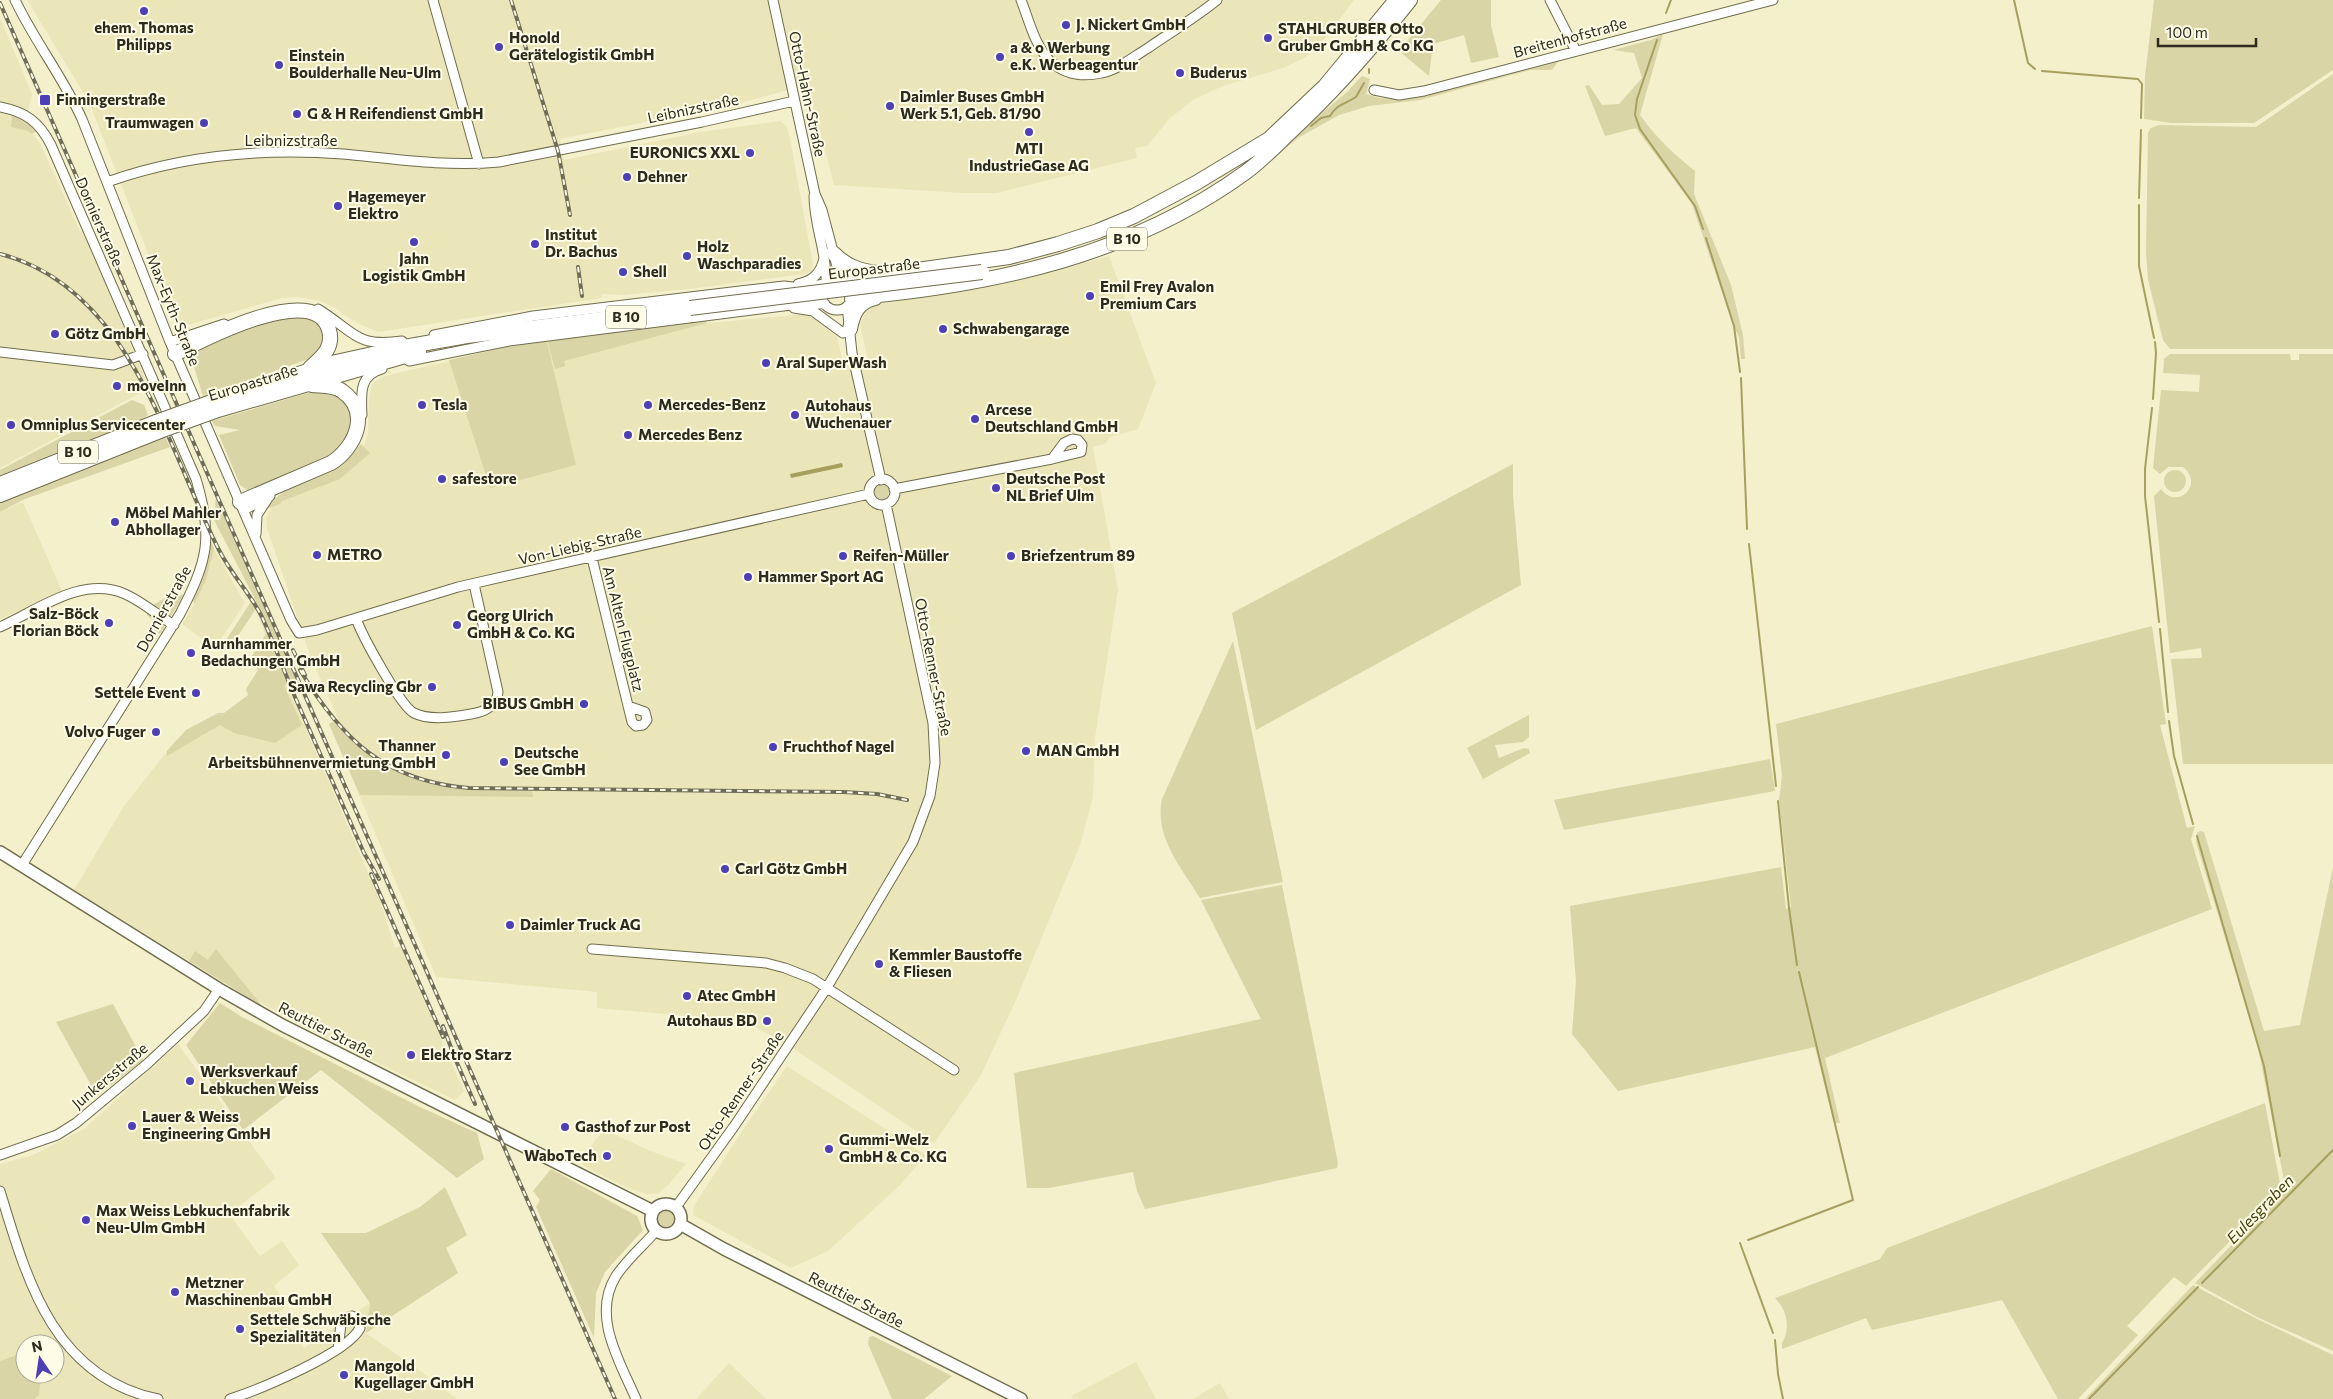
<svg xmlns="http://www.w3.org/2000/svg" width="2333" height="1399" font-family="Commissioner,sans-serif">
	<rect width="100%" height="100%" fill="#f3f0cb"/>
	<!-- built -->
	<path fill="#eae6ba" d="M27,0H1354L1326,37L1306,57L1283,68L1223,86L1193,100L1169,119L1147,146L1135,148L1137,158L997,193H963L834,185L808,85L732,105L560,139L564,160L700,132L780,121L787,127L790,139L813,264L812,271L805,274L689,289L623,295L602,294L601,298L378,332L355,322L335,308L320,301L298,297L282,298L177,328L89,102Z
		M0,18L32,94L25,124L40,143L80,231L83,230L149,388L0,468Z
		M1109,256L1156,383L1138,429L1110,437L1105,444L1093,447L1118,590L1095,738L1093,797L1080,845L1016,1000L980,1077L934,1143L797,1051L745,1021L597,1008V992L436,977L329,724L338,718L311,658L267,528L266,518L274,503L360,458L368,434L369,399L372,384L384,376L547,339L803,314L813,317L837,337L844,366L868,360L860,324L866,311L878,304L978,289L1038,276Z
		M23,502L62,591L0,619V512Z
		M214,549L245,603L215,648L182,624L195,603L206,580Z
		M286,683L379,898L395,948L400,946L464,1091L455,1100L326,1038L230,986L74,890L124,806L175,741Z
		M178,1044L276,1178L229,1214L260,1256L282,1241L299,1265L274,1286L287,1305L279,1312L304,1348L370,1303L366,1333L419,1370L457,1399H34L39,1395L41,1374H55V1344H25V1352L0,1361V1164L33,1155L84,1129Z
		M787,1066L926,1155L900,1185L828,1251L791,1268L693,1215L694,1206L740,1134Z
		M605,1130L648,1150L686,1164L669,1184L658,1194H647L628,1188L582,1165L594,1141Z
		M1136,1362L1156,1399H1073L1071,1396Z
		M729,1363L766,1399H696Z
		M1220,1383L1229,1399H1193L1208,1390Z"/>
	<!-- green -->
	<path fill="#dad5a6" d="M1441,0H1491V25L1499,57L1471,63L1464,35L1433,44L1429,76L1399,51Z
		M2154,0H2333V70L2254,123H2171L2144,119L2145,76Z
		M1663,34L1640,115C1657,139 1673,153 1695,171L1694,194L1731,285L1743,335L1745,359H1741L1739,337L1733,325L1692,204L1636,128L1605,136L1585,86L1589,85L1602,105L1619,104L1642,78L1634,53L1613,50L1651,40Z
		M1560,59L1552,70H1530L1420,100L1369,106L1339,115L1298,138L1251,177L1148,236L1114,251L1113,248L1274,153L1347,92L1362,76L1370,79L1366,94L1380,98L1399,99Z
		M2333,74V349H2170L2163,340L2148,280L2146,252L2148,133L2151,128L2159,125L2256,127Z
		M12,116L28,123L36,132L32,134L28,131L11,127Z
		M303,312L326,329L323,347L309,359L203,396L189,351L264,320Z
		M706,320L707,323L564,361L565,366L555,369L547,339Z
		M546,338L576,465L490,488L449,360Z
		M2170,354H2290L2291,360H2299V354H2333V764H2183L2171,659L2202,658L2201,648L2170,653L2154,496L2161,489C2177,511 2205,484 2183,467H2168L2160,474L2153,468L2161,390L2199,392L2200,375L2163,373L2164,359Z
		M318,390C348,394 349,402 355,429L339,454L250,492L240,485L219,435L240,430L215,426L212,421Z
		M132,400L144,405L148,415L135,424L0,480V470Z
		M163,432L170,447L25,499L0,512V500Z
		M361,444L370,453L340,479L282,501L280,504L264,510C288,478 336,479 361,444Z
		M1513,464V496L1521,585L1256,730L1232,613Z
		M2164 481a11 11 0 1 1 22 0a11 11 0 1 1-22 0Z
		M873 492a8 8 0 1 1 16 0a8 8 0 1 1-16 0Z
		M216,495L300,680L284,685L302,725L275,743L234,733L220,725L167,756V751L186,730L218,713H224L248,695L246,689L258,670L248,662L266,634L256,609L231,646L226,640L254,597L214,520Z
		M209,535L214,549L206,580L195,603L188,598Z
		M184,595L160,634L154,630L157,624L147,615L148,608L168,596Z
		M2152,626L2166,724L2160,725L2187,828L2195,826L2191,839L2212,909L1825,1058L1840,1123H1834L1815,1047L1618,1091L1572,1034L1576,981L1570,906L1781,867L1786,909L1791,907L1779,800L1782,776L1776,724Z
		M1233,641L1283,882L1200,898C1181,867 1154,837 1162,799Z
		M1529,715V737L1523,742L1495,745L1499,758L1524,748L1529,749L1530,753L1483,779L1467,748Z
		M333,722C399,791 442,789 532,791L533,797L360,795L329,724Z
		M1770,759L1775,791L1564,830L1554,800Z
		M2200,831L2204,832L2264,1031L2300,1025L2333,867V1351L2259,1318L2195,1283L2284,1190L2285,1185L2258,1047L2196,842L2197,833Z
		M1282,885L1338,1163L1337,1168L1145,1209L1137,1191L1133,1172L1049,1188H1027L1014,1073L1261,1019L1201,900Z
		M216,949L262,1006L189,961L195,951L208,960Z
		M220,1003L242,1017L420,1107L477,1133L484,1159L457,1178L321,1070L243,1130L186,1045Z
		M113,1004L143,1060L97,1096L56,1022Z
		M2265,1103L2281,1189L2186,1286L2174,1277L2127,1326L2138,1335L2078,1399H2058L2002,1300L1872,1330L1866,1318L1782,1349V1343C1791,1328 1787,1310 1775,1298L1880,1259L1887,1248Z
		M551,1169L637,1216L643,1230L605,1272L596,1293L594,1338L536,1207L540,1200L533,1191Z
		M445,1187L467,1235L446,1248L458,1273L366,1333L370,1303L321,1233H366L420,1207Z
		M656 1218a9 9 0 1 1 18 0a9 9 0 1 1-18 0Z
		M2193,1285L2259,1320L2333,1355V1399H2085Z
		M873,1336L952,1376L924,1399H892L868,1344L869,1337Z
		M25,1352V1374H41V1376L39,1395L34,1399H0V1361Z"/>
	<!-- water -->
	<path fill="#a69f5e" d="M842,463L843,467L791,478L790,474Z"/>
	<g fill="none" stroke-linecap="round" stroke-linejoin="round">
		<!-- stream -->
		<path stroke="#a69f5e" stroke-width="2" d="M2014,0L2028,63L2035,69
			M1666,13L1671,0
			M1657,40L1637,99L1635,115L1640,129L1695,206L1703,229
			M2042,71L2138,79L2142,84L2141,118
			M1369,73V69
			M1311,126L1321,118L1330,116C1337,104 1345,104 1356,97L1364,83
			M2139,198L2141,130
			M2139,205V266L2154,338
			M1706,238L1734,326L1740,372
			M1741,378L1747,529
			M2153,399L2156,353L2155,342
			M2152,408L2145,469V496L2159,622
			M1749,544L1776,786
			M2160,629L2168,712
			M2169,721L2174,756L2193,824
			M1778,801L1789,908L1797,965
			M2197,836L2264,1066L2280,1156
			M1748,1240L1853,1200L1799,972
			M1740,1243L1773,1333
			M2202,1283L2333,1150
			M1775,1340L1778,1374L1783,1399
			M2089,1399L2198,1287"/>
		<!-- minor casing -->
		<g stroke="#706d4c" stroke-width="11">
			<path id="minor" d="M15,0C35,42 63,77 82,119L170,342L291,620L299,633L317,630L458,587L869,494
				M433,0L479,164
				M773,0L815,194L822,210L838,270L843,279
				M1021,0C1029,20 1035,47 1051,62C1065,74 1083,77 1101,73C1118,70 1133,57 1148,48C1171,32 1195,18 1217,0
				M1550,0L1576,51
				M1374,90L1399,95L1424,91L1773,0
				M0,107C25,112 39,121 51,145L196,479C214,538 207,562 180,614L22,865
				M107,182C183,155 263,148 343,154C395,159 446,167 499,162L702,122L794,101
				M814,196C814,226 827,252 826,282
				M821 294a16 16 0 1 1 32 0a16 16 0 1 1-32 0Z
				M798,284C813,281 821,273 824,258
				M847,306L852,353L881,480
				M794,308L813,311L843,333
				M318,309C354,331 355,348 402,341
				M434,335L533,316L740,291L784,286L802,288L824,284
				M170,342L224,324
				M0,352L113,365L143,354
				M409,361L509,341L807,303L825,304
				M362,415C361,394 359,375 382,369
				M869 492a13 13 0 1 1 26 0a13 13 0 1 1-26 0Z
				M894,489L1052,459L1064,443L1072,439L1078,440L1082,445L1081,452L1052,459
				M244,510L270,496
				M256,534L257,515L268,498
				M592,558L632,722L636,726L643,725L647,720L645,712L628,706
				M356,618C361,634 401,707 414,713C430,721 454,717 471,714C484,712 497,706 498,692L474,584
				M0,627C38,610 82,575 125,594C143,602 157,615 174,625
				M592,949L766,963L785,968L813,979L954,1070
				M0,1155L57,1135L76,1123L147,1064L204,1011L219,989
				M0,1191C27,1280 53,1377 158,1399
				M676,1207L735,1125L826,989L913,842L930,796L935,763L933,723L886,504
				M230,1399C258,1390 348,1353 360,1328L357,1319L352,1316L346,1318L341,1324L338,1349
				M636,1399C620,1362 591,1316 616,1276C627,1259 643,1246 657,1230"/>
		</g>
		<!-- major casing -->
		<g stroke="#706d4c" stroke-width="14">
			<path id="major" d="M0,852L219,989L282,1025L653,1211
				M651 1219a15 15 0 1 1 30 0a15 15 0 1 1-30 0Z
				M680,1224L724,1249L1021,1399"/>
		</g>
		<!-- highway casing -->
		<g stroke="#706d4c" stroke-width="16">
			<path id="highway" d="M833,253C846,266 858,270 876,273
				M846,280L1009,257L1058,244L1098,231L1134,216L1196,183L1269,139L1325,86L1396,0
				M852,299L860,297C998,284 1132,255 1246,172C1261,161 1275,147 1288,134C1333,93 1372,48 1410,0
				M850,329C853,313 858,302 875,298
				M175,354C202,340 316,280 329,330C334,348 322,357 310,368
				M214,401L336,362L404,347L467,336L690,308
				M218,410L419,352
				M0,484L156,422
				M0,495L160,431
				M240,502L331,463C355,448 372,412 342,391C334,385 322,386 312,385"/>
		</g>
		<!-- minor -->
		<use href="#minor" stroke="#fff" stroke-width="9"/>
		<!-- major -->
		<use href="#major" stroke="#fff" stroke-width="11"/>
		<!-- highway -->
		<use href="#highway" stroke="#fff" stroke-width="14"/>
		<!-- rail casing -->
		<g stroke="#6f6d57" stroke-width="4">
			<path id="rail" d="M511,0L558,151L570,215
				M0,3L615,1399
				M0,254C130,287 166,446 219,550C231,574 250,593 262,617C274,643 284,671 295,697C318,749 341,801 364,853L379,879
				M578,267L582,296
				M293,650L305,675
				M300,670C342,740 385,781 469,788L844,792L877,794L907,800
				M371,874L443,1037
				M443,1026L456,1061
				M454,1056L475,1104"/>
		</g>
		<!-- rail -->
		<use href="#rail" stroke="#fefce6" stroke-width="2" stroke-dasharray="5.5" stroke-linecap="butt"/>
		<!-- highway-bridge casing -->
		<g stroke="#706d4c" stroke-width="16" stroke-linecap="butt">
			<path id="highway-bridge" d="M690,308L982,272
				M156,422L214,401
				M160,431L218,410"/>
		</g>
		<!-- highway-bridge -->
		<use href="#highway-bridge" stroke="#fff" stroke-width="14"/>
	</g>
	<!-- markers -->
	<g fill="#4e3fb6" stroke="#fefce6" stroke-width="2">
		<circle cx="144" cy="11" r="5"/>
		<circle cx="1066" cy="25" r="5"/>
		<circle cx="1268" cy="38" r="5"/>
		<circle cx="499" cy="47" r="5"/>
		<circle cx="1000" cy="57" r="5"/>
		<circle cx="279" cy="65" r="5"/>
		<circle cx="1180" cy="73" r="5"/>
		<rect x="39" y="94" width="12" height="12" rx="2.5"/>
		<circle cx="890" cy="106" r="5"/>
		<circle cx="297" cy="114" r="5"/>
		<circle cx="204" cy="123" r="5"/>
		<circle cx="1029" cy="132" r="5"/>
		<circle cx="750" cy="153" r="5"/>
		<circle cx="627" cy="177" r="5"/>
		<circle cx="338" cy="206" r="5"/>
		<circle cx="414" cy="242" r="5"/>
		<circle cx="535" cy="244" r="5"/>
		<circle cx="687" cy="256" r="5"/>
		<circle cx="623" cy="272" r="5"/>
		<circle cx="1090" cy="296" r="5"/>
		<circle cx="943" cy="329" r="5"/>
		<circle cx="55" cy="334" r="5"/>
		<circle cx="766" cy="363" r="5"/>
		<circle cx="117" cy="386" r="5"/>
		<circle cx="422" cy="405" r="5"/>
		<circle cx="648" cy="405" r="5"/>
		<circle cx="795" cy="415" r="5"/>
		<circle cx="975" cy="419" r="5"/>
		<circle cx="11" cy="425" r="5"/>
		<circle cx="628" cy="435" r="5"/>
		<circle cx="442" cy="479" r="5"/>
		<circle cx="996" cy="488" r="5"/>
		<circle cx="115" cy="522" r="5"/>
		<circle cx="317" cy="555" r="5"/>
		<circle cx="843" cy="556" r="5"/>
		<circle cx="1011" cy="556" r="5"/>
		<circle cx="748" cy="577" r="5"/>
		<circle cx="109" cy="623" r="5"/>
		<circle cx="457" cy="625" r="5"/>
		<circle cx="191" cy="653" r="5"/>
		<circle cx="432" cy="687" r="5"/>
		<circle cx="196" cy="693" r="5"/>
		<circle cx="584" cy="704" r="5"/>
		<circle cx="156" cy="732" r="5"/>
		<circle cx="773" cy="747" r="5"/>
		<circle cx="1026" cy="751" r="5"/>
		<circle cx="446" cy="755" r="5"/>
		<circle cx="504" cy="762" r="5"/>
		<circle cx="725" cy="869" r="5"/>
		<circle cx="510" cy="925" r="5"/>
		<circle cx="879" cy="964" r="5"/>
		<circle cx="687" cy="996" r="5"/>
		<circle cx="767" cy="1021" r="5"/>
		<circle cx="411" cy="1055" r="5"/>
		<circle cx="190" cy="1081" r="5"/>
		<circle cx="132" cy="1126" r="5"/>
		<circle cx="565" cy="1127" r="5"/>
		<circle cx="829" cy="1149" r="5"/>
		<circle cx="607" cy="1156" r="5"/>
		<circle cx="86" cy="1220" r="5"/>
		<circle cx="175" cy="1292" r="5"/>
		<circle cx="240" cy="1329" r="5"/>
		<circle cx="344" cy="1375" r="5"/>
	</g>
	<g text-anchor="middle" stroke-width="4" stroke-linejoin="round" paint-order="stroke">
		<!-- shield labels -->
		<g fill="#fefce6" stroke="#6b6a59" stroke-width="1">
			<rect x="1107" y="227.5" width="40" height="23" rx="4"/>
			<rect x="606" y="305.5" width="40" height="23" rx="4"/>
			<rect x="58" y="440.5" width="40" height="23" rx="4"/>
		</g>
		<g font-size="14" font-weight="bold" fill="#2c2b1d">
			<text x="1127" y="244">B 10</text>
			<text x="626" y="322">B 10</text>
			<text x="78" y="457">B 10</text>
		</g>
		<!-- poi labels -->
		<g font-size="15" font-weight="bold" fill="#2c2b1d" stroke="#fefce6" text-anchor="start">
			<text x="1076" y="30">J. Nickert GmbH</text>
			<text x="144" y="33" text-anchor="middle">ehem. Thomas<tspan x="144" dy="17">Philipps</tspan></text>
			<text x="1278" y="34">STAHLGRUBER Otto<tspan x="1278" dy="17">Gruber GmbH &amp; Co KG</tspan></text>
			<text x="509" y="43">Honold<tspan x="509" dy="17">Gerätelogistik GmbH</tspan></text>
			<text x="1010" y="53">a &amp; o Werbung<tspan x="1010" dy="17">e.K. Werbeagentur</tspan></text>
			<text x="289" y="61">Einstein<tspan x="289" dy="17">Boulderhalle Neu-Ulm</tspan></text>
			<text x="1190" y="78">Buderus</text>
			<text x="900" y="102">Daimler Buses GmbH<tspan x="900" dy="17">Werk 5.1, Geb. 81/90</tspan></text>
			<text x="56" y="105">Finningerstraße</text>
			<text x="307" y="119">G &amp; H Reifendienst GmbH</text>
			<text x="194" y="128" text-anchor="end">Traumwagen</text>
			<text x="1029" y="154" text-anchor="middle">MTI<tspan x="1029" dy="17">IndustrieGase AG</tspan></text>
			<text x="740" y="158" text-anchor="end">EURONICS XXL</text>
			<text x="637" y="182">Dehner</text>
			<text x="348" y="202">Hagemeyer<tspan x="348" dy="17">Elektro</tspan></text>
			<text x="545" y="240">Institut<tspan x="545" dy="17">Dr. Bachus</tspan></text>
			<text x="697" y="252">Holz<tspan x="697" dy="17">Waschparadies</tspan></text>
			<text x="414" y="264" text-anchor="middle">Jahn<tspan x="414" dy="17">Logistik GmbH</tspan></text>
			<text x="633" y="277">Shell</text>
			<text x="1100" y="292">Emil Frey Avalon<tspan x="1100" dy="17">Premium Cars</tspan></text>
			<text x="953" y="334">Schwabengarage</text>
			<text x="65" y="339">Götz GmbH</text>
			<text x="776" y="368">Aral SuperWash</text>
			<text x="127" y="391">moveInn</text>
			<text x="432" y="410">Tesla</text>
			<text x="658" y="410">Mercedes-Benz</text>
			<text x="805" y="411">Autohaus<tspan x="805" dy="17">Wuchenauer</tspan></text>
			<text x="985" y="415">Arcese<tspan x="985" dy="17">Deutschland GmbH</tspan></text>
			<text x="21" y="430">Omniplus Servicecenter</text>
			<text x="638" y="440">Mercedes Benz</text>
			<text x="452" y="484">safestore</text>
			<text x="1006" y="484">Deutsche Post<tspan x="1006" dy="17">NL Brief Ulm</tspan></text>
			<text x="125" y="518">Möbel Mahler<tspan x="125" dy="17">Abhollager</tspan></text>
			<text x="327" y="560">METRO</text>
			<text x="853" y="561">Reifen-Müller</text>
			<text x="1021" y="561">Briefzentrum 89</text>
			<text x="758" y="582">Hammer Sport AG</text>
			<text x="99" y="619" text-anchor="end">Salz-Böck<tspan x="99" dy="17">Florian Böck</tspan></text>
			<text x="467" y="621">Georg Ulrich<tspan x="467" dy="17">GmbH &amp; Co. KG</tspan></text>
			<text x="201" y="649">Aurnhammer<tspan x="201" dy="17">Bedachungen GmbH</tspan></text>
			<text x="422" y="692" text-anchor="end">Sawa Recycling Gbr</text>
			<text x="186" y="698" text-anchor="end">Settele Event</text>
			<text x="574" y="709" text-anchor="end">BIBUS GmbH</text>
			<text x="146" y="737" text-anchor="end">Volvo Fuger</text>
			<text x="436" y="751" text-anchor="end">Thanner<tspan x="436" dy="17">Arbeitsbühnenvermietung GmbH</tspan></text>
			<text x="783" y="752">Fruchthof Nagel</text>
			<text x="1036" y="756">MAN GmbH</text>
			<text x="514" y="758">Deutsche<tspan x="514" dy="17">See GmbH</tspan></text>
			<text x="735" y="874">Carl Götz GmbH</text>
			<text x="520" y="930">Daimler Truck AG</text>
			<text x="889" y="960">Kemmler Baustoffe<tspan x="889" dy="17">&amp; Fliesen</tspan></text>
			<text x="697" y="1001">Atec GmbH</text>
			<text x="757" y="1026" text-anchor="end">Autohaus BD</text>
			<text x="421" y="1060">Elektro Starz</text>
			<text x="200" y="1077">Werksverkauf<tspan x="200" dy="17">Lebkuchen Weiss</tspan></text>
			<text x="142" y="1122">Lauer &amp; Weiss<tspan x="142" dy="17">Engineering GmbH</tspan></text>
			<text x="575" y="1132">Gasthof zur Post</text>
			<text x="839" y="1145">Gummi-Welz<tspan x="839" dy="17">GmbH &amp; Co. KG</tspan></text>
			<text x="597" y="1161" text-anchor="end">WaboTech</text>
			<text x="96" y="1216">Max Weiss Lebkuchenfabrik<tspan x="96" dy="17">Neu-Ulm GmbH</tspan></text>
			<text x="185" y="1288">Metzner<tspan x="185" dy="17">Maschinenbau GmbH</tspan></text>
			<text x="250" y="1325">Settele Schwäbische<tspan x="250" dy="17">Spezialitäten</tspan></text>
			<text x="354" y="1371">Mangold<tspan x="354" dy="17">Kugellager GmbH</tspan></text>
		</g>
		<!-- street labels -->
		<g font-size="15" fill="#2c2b1d" stroke="#fefce6">
			<text transform="translate(1570 38) rotate(-15)" y="5">Breitenhofstraße</text>
			<text transform="translate(807 94) rotate(78)" y="5">Otto-Hahn-Straße</text>
			<text transform="translate(693 109) rotate(-12)" y="5">Leibnizstraße</text>
			<text x="291" y="146">Leibnizstraße</text>
			<text transform="translate(99 222) rotate(66)" y="5">Dornierstraße</text>
			<text transform="translate(874 269) rotate(-7)" y="5">Europastraße</text>
			<text transform="translate(173 310) rotate(68)" y="5">Max-Eyth-Straße</text>
			<text transform="translate(253 383) rotate(-17)" y="5">Europastraße</text>
			<text transform="translate(580 546) rotate(-13)" y="5">Von-Liebig-Straße</text>
			<text transform="translate(164 609) rotate(-61)" y="5">Dornierstraße</text>
			<text transform="translate(623 629) rotate(76)" y="5">Am Alten Flugplatz</text>
			<text transform="translate(933 667) rotate(79)" y="5">Otto-Renner-Straße</text>
			<text transform="translate(326 1030) rotate(27)" y="5">Reuttier Straße</text>
			<text transform="translate(110 1076) rotate(-40)" y="5">Junkersstraße</text>
			<text transform="translate(741 1091) rotate(-56)" y="5">Otto-Renner-Straße</text>
			<text transform="translate(856 1300) rotate(27)" y="5">Reuttier Straße</text>
		</g>
		<!-- water labels -->
		<g font-size="16" font-style="italic" fill="#47410c" stroke="#fefce6">
			<text transform="translate(2260 1209) rotate(-46)" y="6">Eulesgraben</text>
		</g>
	</g>
	<!-- north arrow -->
	<g transform="translate(40 1359) rotate(347)"><circle r="24" fill="#fefce6" stroke="#aaa896"/>
	<path d="M0-4L9 19L0 12L-9 19Z" fill="#4e3fb6"/>
	<text y="-8" font-size="14" font-weight="bold" text-anchor="middle" fill="#2c2b1d">N</text>
	</g>
	<!-- scale -->
	<path d="M2158 38v8h98v-8" fill="none" stroke="#2c2b1d" stroke-width="2.5"/>
	<text x="2166" y="38" font-size="15" fill="#2c2b1d" stroke="#fefce6" stroke-width="4" paint-order="stroke">100 m</text>
</svg>
